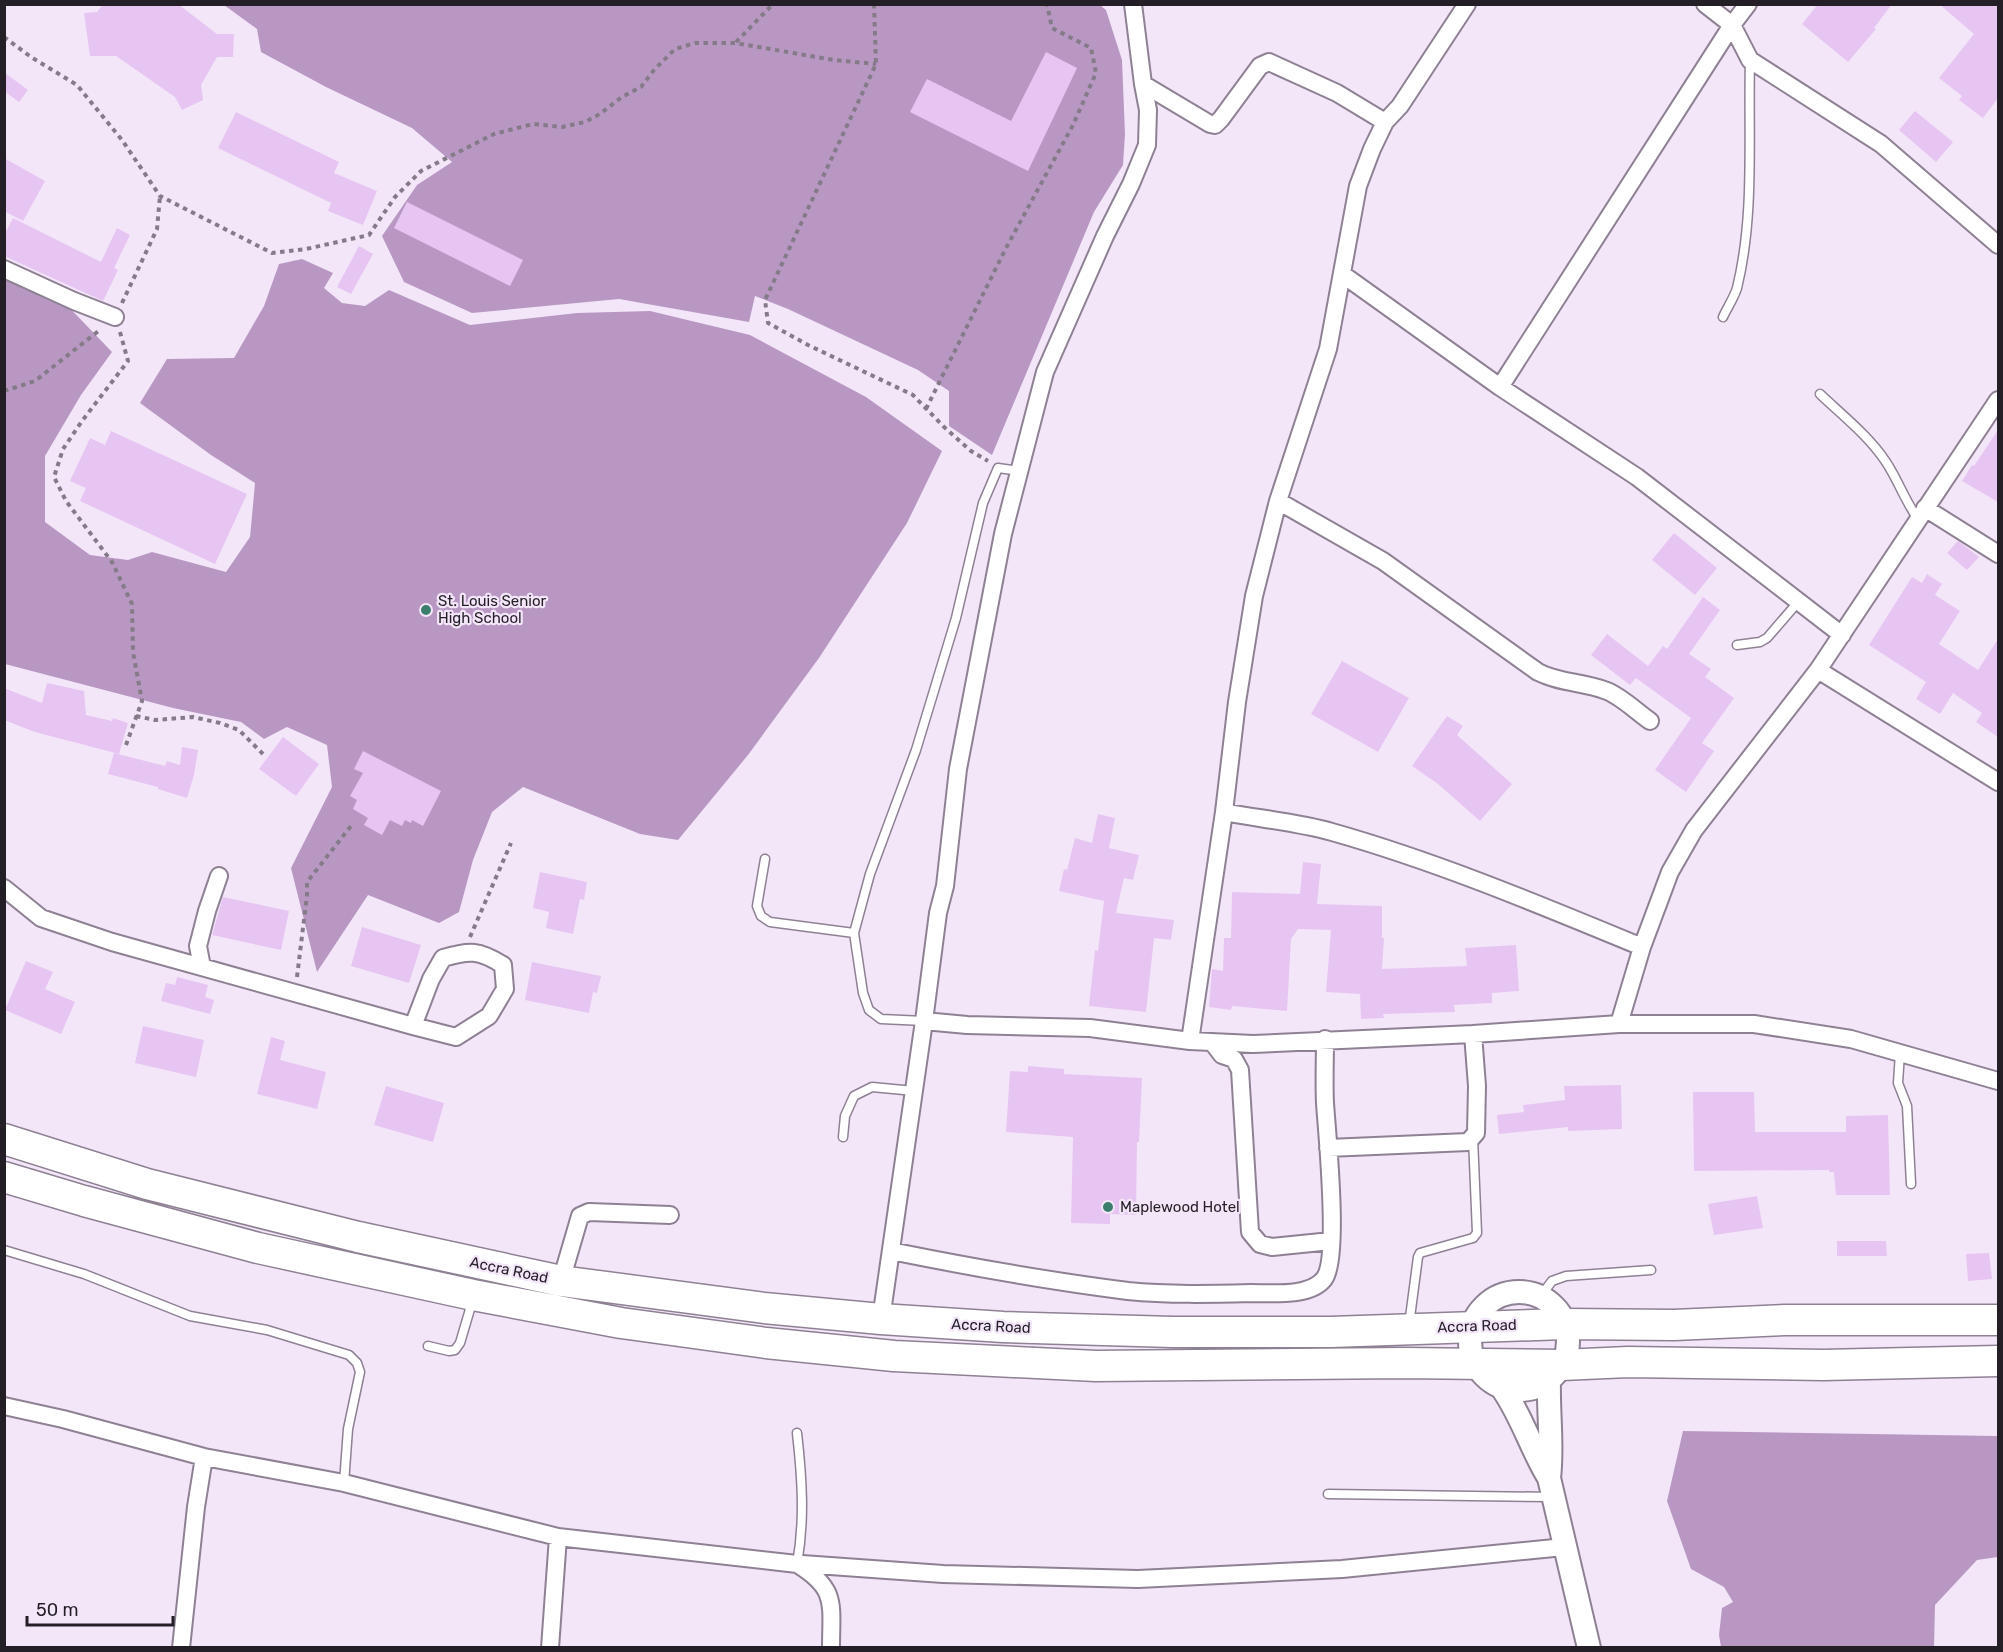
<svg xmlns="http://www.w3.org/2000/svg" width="2003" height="1652" font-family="Rubik,sans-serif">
	<rect width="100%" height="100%" fill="#f4e6f9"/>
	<!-- forest -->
	<path fill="#b898c3" d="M224,5H1100L1106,10L1122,60L1125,134L1123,165L1094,212L992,455L949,426V391L918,370L788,309L755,296L749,322L619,299L472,313L404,282L382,236L417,185L452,162L412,128L326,87L261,52L257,29Z
		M302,259L333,273L324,288L342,303L365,306L389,290L470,325L577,313L650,311L750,335L866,397L942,451L907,523L819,658L748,755L678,840L640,834L523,787L492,812L473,860L459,912L439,923L368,895L317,972L291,868L332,787L327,745L287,727L264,739L241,722L173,708L5,664L4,277L62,300L112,352L81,395L45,456V522L90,555L128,560L152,552L226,572L250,537L255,483L211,455L140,403L167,359L234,358L264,306L279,264Z
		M1683,1431L1997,1436L1998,1557L1977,1560L1935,1605L1934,1647H1721L1719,1635L1722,1608L1733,1602L1724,1587L1691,1569L1667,1501Z"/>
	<!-- building -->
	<path fill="#e7c5f2" d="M103,4H178L217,34H234L233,57H217L201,85L203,100L182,110L175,97L116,56H90L84,13L97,12Z
		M1818,4H1892L1874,28L1876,29L1848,62L1802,24Z
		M1939,4H1998V98L1983,118L1959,100L1962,96L1939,78L1974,34Z
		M1046,52L1077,68L1028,171L910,112L927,79L1011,121Z
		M4,72L28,90L19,102L4,91Z
		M1915,111L1953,142L1936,162L1899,130Z
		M236,112L339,162L334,173L377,191L363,225L328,211L331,203L218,148Z
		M4,158L45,181L23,221L4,211Z
		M407,202L523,260L510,286L394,228Z
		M13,218L101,262L117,228L130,235L114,268L118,270L103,301L4,256V235Z
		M359,246L373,254L351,294L337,287Z
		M1998,430V502L1962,481L1972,465L1974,466Z
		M111,431L247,494L215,564L80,501L86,488L70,481L90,438L105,445Z
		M1674,533L1717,568L1695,595L1652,560Z
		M1958,541L1979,557L1967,570L1947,553Z
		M1927,574L1942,584L1935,595L1960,611L1939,644L1978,670L1998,639V737L1976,722L1982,713L1953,693L1940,714L1916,699L1926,682L1869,645L1912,577L1922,583Z
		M1703,597L1720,610L1689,654L1711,669L1705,677L1734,698L1702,743L1714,751L1686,792L1655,770L1691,718L1636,678L1630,685L1591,655L1607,634L1648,666L1663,646L1667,649Z
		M1342,661L1409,698L1378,752L1311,714Z
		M47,683L84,691L86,715L112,721L113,718L128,723L119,754L35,732L4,720V688L42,703Z
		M1447,716L1463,726L1457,735L1512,784L1480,821L1438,784L1412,766Z
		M283,737L319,764L296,796L259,769Z
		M182,747L198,750L194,775L187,798L158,789V787L108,774L114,753L165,766L167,761L180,765Z
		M363,751L441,791L423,826L412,820L411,823L405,820L402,826L390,820L382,835L364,825L368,818L353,809L357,800L350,796L363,773L354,769Z
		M1098,814L1115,818L1109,848L1139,855L1133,880L1124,878L1116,913L1174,920L1171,940L1154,938L1146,1012L1089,1006L1095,950L1098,951L1104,901L1059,891L1064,869L1067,870L1075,838L1092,843Z
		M1303,862L1321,864L1317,904L1382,906V938H1384L1382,969L1467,966L1465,948L1516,945L1519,991L1492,993V1003L1454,1005L1455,1012L1383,1014L1384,1018L1361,1019L1360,994L1326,992L1331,930L1298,929L1291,939L1287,1011L1232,1006L1231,1010L1209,1007L1212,969L1223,971L1224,938H1231L1232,892L1300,894Z
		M540,872L587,882L584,900L580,899L573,934L546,928L549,912L533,908Z
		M223,897L289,911L281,950L212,935Z
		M362,927L421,945L409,983L351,966Z
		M26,961L53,972L45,989L75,1002L61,1034L5,1010Z
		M532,962L601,976L597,993L593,992L589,1013L525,1000Z
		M177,977L208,985L205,997L214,1000L210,1014L161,1001L166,983L175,985Z
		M143,1026L204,1040L196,1077L135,1063Z
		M271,1037L285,1041L280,1060L326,1072L317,1109L257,1094Z
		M1028,1066L1064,1069V1074L1142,1078L1139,1142H1137L1136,1215L1110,1214V1224L1071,1223L1073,1137L1006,1132L1010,1071L1028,1072Z
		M1621,1085L1622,1129L1568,1131V1127L1499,1134L1497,1115L1524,1112L1523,1105L1565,1100L1564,1086Z
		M386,1086L444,1103L433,1142L374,1125Z
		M1693,1092H1754L1755,1132H1846V1116L1888,1115L1890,1195H1836L1834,1172H1829V1170L1694,1171Z
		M1757,1196L1763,1228L1714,1235L1708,1204Z
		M1837,1241H1886L1887,1256H1837Z
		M1989,1253L1992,1279L1968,1281L1966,1254Z"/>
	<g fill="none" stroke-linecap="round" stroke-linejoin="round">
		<!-- lane casing -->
		<g stroke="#8e8193" stroke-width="11">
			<path id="lane" d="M1723,317C1727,308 1734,298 1737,288C1755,215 1748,135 1750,60
				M1820,394C1842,415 1869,436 1886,462C1898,480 1905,501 1918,519
				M1737,645L1760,642L1767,638L1799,601
				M765,859L757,906L761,916L770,922L854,933
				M924,1021L881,1019L869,1010L863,993L854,933L870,874L916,750L956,618L983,503L998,468L1020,471
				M1900,1053L1898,1083L1907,1106L1911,1184
				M843,1137L845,1116L854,1096L872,1087L914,1091
				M4,1250L84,1274L190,1316L267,1330L349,1355L357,1363L360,1372L348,1429L344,1483
				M1540,1297L1552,1281L1566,1276L1651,1270
				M1409,1325L1418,1257L1420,1253L1473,1238L1477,1233L1473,1138
				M428,1346L449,1351L455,1350L460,1343L473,1299
				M797,1433C802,1477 805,1520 797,1564
				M1328,1494L1552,1497"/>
		</g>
		<!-- street casing -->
		<g stroke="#8e8193" stroke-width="20">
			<path id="street" d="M1705,4L1732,25L1750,60L1881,144L1998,245
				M1143,84L1210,124L1215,125L1221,119L1260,66L1269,62L1337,93L1385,122
				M4,269L74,301L115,317
				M1342,274L1500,387L1637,477L1842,635
				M1500,387L1732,25L1748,4
				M1278,501L1383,561L1538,672C1559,683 1584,682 1607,691C1622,697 1637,712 1650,721
				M1925,508L1998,554
				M1818,670L1998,782
				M1224,812C1259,819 1297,822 1332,832C1438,862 1540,905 1642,947
				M4,888L41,918L112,942L413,1026L456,1037L489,1016L505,989L503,965C479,950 470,950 443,958L431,979L413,1026
				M202,967L198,946L207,911L219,876
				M924,1021L967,1025L1090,1028L1190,1041L1253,1044L1473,1034L1619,1024H1754L1851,1039L1998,1081
				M1619,1024L1642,947L1670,872L1694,830L1818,670L1998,400
				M1190,1041L1224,812L1237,702L1254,596L1278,501L1328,349L1358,186L1372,149L1385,122L1400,106L1467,4
				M1212,1042L1222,1055L1234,1059L1240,1070L1250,1232L1260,1244L1272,1247L1331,1241
				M1328,1148L1468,1142L1476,1133L1477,1086L1473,1034
				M891,1251C970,1267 1049,1281 1128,1291C1168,1295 1211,1294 1251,1293C1272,1293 1310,1297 1324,1279C1340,1259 1327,1134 1325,1103C1324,1082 1325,1060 1325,1039
				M561,1281L580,1216L589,1212L670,1215
				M881,1319L924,1021L938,913L945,886L958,769L1003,534L1045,372L1105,236L1131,184L1147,145L1148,110L1143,84L1133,4
				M4,1406L63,1419L204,1457L344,1483L558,1537L797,1564C838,1589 831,1604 831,1648
				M802,1564L943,1574L1138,1579L1342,1569L1564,1547
				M181,1648L196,1507L204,1457
				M550,1648L558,1537"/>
		</g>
		<!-- secondary casing -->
		<g stroke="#8e8193" stroke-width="26">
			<path id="secondary" d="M1470 1341a49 49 0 1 1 98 0a49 49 0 1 1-98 0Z
				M1549,1381C1548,1414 1553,1445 1549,1478L1589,1648
				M1502,1388C1522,1416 1531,1449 1549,1478"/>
		</g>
		<!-- highway casing -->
		<g stroke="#8e8193" stroke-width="33">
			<path id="highway" d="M4,1139L147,1184L358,1237L561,1281L764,1308L881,1319L1003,1327L1173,1332H1331L1564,1324L1674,1325L1786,1320H1998
				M4,1177L84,1201L258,1248L473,1295L621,1323L766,1343L894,1356L1096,1366L1404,1363L1562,1365L1628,1362L1823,1365L1998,1361"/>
		</g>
		<!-- path -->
		<path stroke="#857b88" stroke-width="4" stroke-dasharray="4.5 4.5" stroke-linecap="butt" d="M874,4L876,64L765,300L768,323L808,345L913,395L943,426L971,451L988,461
			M4,37L31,57L77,85L122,140L160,196L272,253L306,249L369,235L395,197L421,171L494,134L533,124L562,127L585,122L600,114L622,97L641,87L654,70L675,49L695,43H735L834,60L876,64
			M736,42L773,4
			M122,303L157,229L160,196
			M120,332L128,361L82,421L63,449L54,477L66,501L112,562L132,604L133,652L142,701L126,745
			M4,391L35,381L101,329
			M926,409L1006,248L1073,125L1096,73L1091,48L1052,28L1047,4
			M136,716L155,720L193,717L220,723L239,730L263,754
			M470,937L511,843
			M297,977L307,895V882L351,826"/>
		<!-- lane -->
		<use href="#lane" stroke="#fff" stroke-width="8"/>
		<!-- street -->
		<use href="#street" stroke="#fff" stroke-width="16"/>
		<!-- secondary -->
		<use href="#secondary" stroke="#fff" stroke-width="22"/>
		<!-- highway -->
		<use href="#highway" stroke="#fff" stroke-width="30"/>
	</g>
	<!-- markers -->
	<g fill="#3c7e6e" stroke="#f4e6f9" stroke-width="2">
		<circle cx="426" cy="610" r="6"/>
		<circle cx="1108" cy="1207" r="6"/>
	</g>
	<g text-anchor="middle" stroke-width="4.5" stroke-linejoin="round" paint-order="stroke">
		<!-- poi labels -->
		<g font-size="15" fill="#241f26" stroke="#f4e6f9" text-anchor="start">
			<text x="438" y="606">St. Louis Senior<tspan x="438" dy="17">High School</tspan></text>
			<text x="1120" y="1212">Maplewood Hotel</text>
		</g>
		<!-- street labels -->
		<g font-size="15" fill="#241f26" stroke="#f4e6f9">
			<text transform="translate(509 1270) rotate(12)" y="5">Accra Road</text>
			<text transform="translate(991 1326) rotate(3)" y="5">Accra Road</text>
			<text transform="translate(1477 1326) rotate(-2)" y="5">Accra Road</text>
		</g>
	</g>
	<!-- border -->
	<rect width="2003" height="1652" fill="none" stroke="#241f26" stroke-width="12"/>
	<!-- scale -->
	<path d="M27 1616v9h146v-9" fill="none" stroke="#241f26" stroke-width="3"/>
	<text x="36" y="1616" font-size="18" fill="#241f26" stroke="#f4e6f9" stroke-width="4.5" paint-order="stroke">50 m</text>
</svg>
